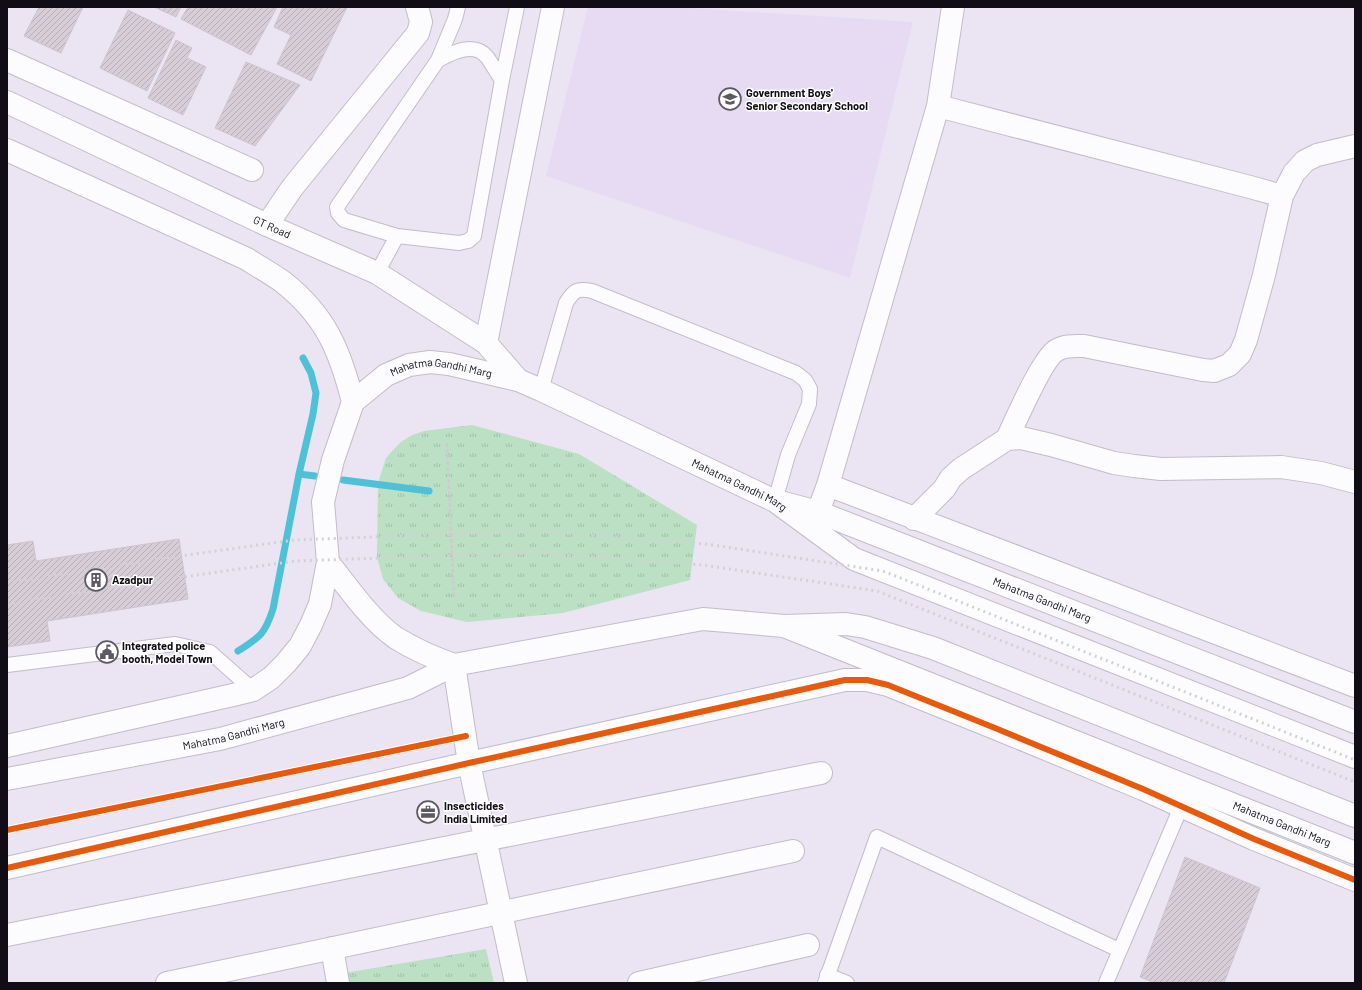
<svg xmlns="http://www.w3.org/2000/svg" width="1362" height="990" font-family="Barlow,sans-serif">
	<defs>
		<pattern id="park-tufts" width="24" height="20" patternUnits="userSpaceOnUse"><rect width="24" height="20" fill="#bbe0c4"/><path d="M3 7l-1-3M5 7V3M7 7l1-3M15 17l-1-3M17 17v-4M19 17l1-3" fill="none" stroke="#a0bfa8"/></pattern>
		<pattern id="building-hatch" width="6" height="6" patternUnits="userSpaceOnUse"><rect width="6" height="6" fill="#d6cdd7"/><path d="M-1 1l2-2M0 6l6-6M5 7l2-2" fill="none" stroke="#b7afb8"/></pattern>
	</defs>
	<rect width="100%" height="100%" fill="#ebe4f3"/>
	<!-- built -->
	<path fill="#e7dbf4" d="M588,7H673L913,22L850,278L546,176Z"/>
	<!-- park -->
	<path fill="url(#park-tufts)" d="M472,425L579,454L697,525L690,580L563,613L467,622L421,611L398,598L383,579L377,557L378,483L386,458L393,450L401,442L412,435L424,431Z
		M486,949L494,983H342L339,974Z"/>
	<g fill="none" stroke-linecap="round" stroke-linejoin="round">
		<!-- stream -->
		<path stroke="#4ec1d8" stroke-width="7" d="M299,474L315,476
			M343,480L429,491
			M238,651C260,637 265,634 273,609L299,474L313,414L316,393L311,373L303,358"/>
	</g>
	<!-- building -->
	<path fill="url(#building-hatch)" stroke="#cdc4ce" d="M39,7H83L61,53L24,36Z
		M154,7H181L176,17Z
		M188,7H277L251,55L181,19Z
		M283,7H347L311,81L277,64L291,35L274,27Z
		M128,10L175,33L147,91L100,68Z
		M176,40L192,48L187,58L206,67L183,115L148,98Z
		M246,62L300,85L255,146L215,128Z
		M179,539L188,599L47,621L50,641L7,647V545L33,541L36,561Z
		M1185,857L1260,888L1224,983H1155L1140,977Z"/>
	<g fill="none" stroke-linecap="round" stroke-linejoin="round">
		<!-- lane casing -->
		<g stroke="#c2bcc8" stroke-width="16">
			<path id="lane" d="M458,7L455,19L438,60L337,207L338,213L344,220L397,236L459,243L468,241L474,236L502,80L517,7
				M438,60C452,53 474,41 487,57C492,64 497,73 502,80
				M377,273L397,236
				M541,390L566,303C574,290 577,288 592,291L796,373L805,380L810,389L809,404L788,455L775,501
				M7,665L175,644L210,652L253,690
				M827,975L847,983
				M825,983L877,837L1119,950
				M1106,983L1184,800"/>
		</g>
		<!-- street casing -->
		<g stroke="#c2bcc8" stroke-width="24">
			<path id="street" d="M7,60L252,170
				M938,106L1250,187L1282,196
				M267,225L292,188L418,33L421,22L417,7
				M486,343L553,7
				M1007,439C1015,422 1043,357 1057,350C1065,345 1075,346 1084,346L1203,370L1214,371L1229,365L1240,354L1246,340L1264,275L1282,196L1294,173L1305,161L1317,155L1355,146
				M828,485L1355,686
				M818,512L828,485L938,106L953,7
				M914,519L944,489L951,478L961,469L1007,439L1021,438L1051,445L1114,463L1134,466L1161,469L1281,467L1321,473L1355,482
				M454,665L469,763L516,983
				M7,868L469,763L845,680H867L888,685L995,728L1143,789L1254,839L1355,880
				M7,935L821,773
				M332,948L338,983
				M167,983L793,851
				M639,983L808,945"/>
		</g>
		<!-- secondary casing -->
		<g stroke="#c2bcc8" stroke-width="24">
			<g id="secondary">
				<path id="s1" d="M7,102L267,225L377,273L486,343L518,380"/>
				<path d="M7,150L247,259C259,267 272,274 283,282C326,316 340,351 353,402"/>
				<path id="s2" d="M776,501L818,512L1355,722"/>
				<path id="s3" d="M784,626L1355,853"/>
			</g>
		</g>
		<!-- primary casing -->
		<g stroke="#c2bcc8" stroke-width="24">
			<g id="primary">
				<path d="M328,562C347,586 371,621 396,638C414,649 434,658 454,665"/>
				<path id="s4" d="M7,746L233,695L253,690L271,678L286,663L300,646L311,625L320,604L328,562L323,502L333,460L353,402L386,375L409,365L430,362L449,364L518,380L541,390L775,501L854,559L1355,757"/>
				<path id="s5" d="M7,779L220,739L408,688L454,665L703,619L784,626L846,624L865,627L933,648L1355,816"/>
			</g>
		</g>
		<!-- path -->
		<path stroke="#cdcbd0" stroke-width="2.5" stroke-dasharray="4 2" stroke-linecap="butt" d="M447,443L454,599"/>
		<!-- lane -->
		<use href="#lane" stroke="#fcfbfd" stroke-width="14"/>
		<!-- street -->
		<use href="#street" stroke="#fcfbfd" stroke-width="22"/>
		<!-- secondary -->
		<use href="#secondary" stroke="#fcfbfd" stroke-width="22"/>
		<!-- primary -->
		<use href="#primary" stroke="#fcfbfd" stroke-width="22"/>
		<!-- rail -->
		<path stroke="#d3d1d6" stroke-width="3" stroke-dasharray="2 4" stroke-linecap="butt" d="M7,583L159,559L294,540L535,531L706,544L883,571L1355,760
			M7,604L162,580L295,561L534,553L703,565L877,591L1355,782"/>
		<!-- cycleway casing -->
		<g stroke="#fff" stroke-width="8">
			<path id="cycleway" d="M7,830L466,736
				M7,868L469,763L845,680H867L888,685L995,728L1143,789L1254,839L1355,880"/>
		</g>
		<!-- cycleway -->
		<use href="#cycleway" stroke="#e8590c" stroke-width="6"/>
	</g>
	<!-- icons -->
	<defs>
		<g id="school-ring" transform="scale(1.15)"><circle r="9.5" fill="#fff" stroke="#5d5863" stroke-width="1.5"/><path d="M0-5L7-2L0 1L-7-2ZM-4 1L0 2.5L4 1V4Q0 6-4 4Z" fill="#5d5863"/></g>
		<g id="building-ring" transform="scale(1.15)"><circle r="9.5" fill="#fff" stroke="#5d5863" stroke-width="1.5"/><path d="M-4-6H4V6H1V3H-1V6H-4ZM-2.5-4.3h1.7v1.8h-1.7ZM.8-4.3h1.7v1.8H.8ZM-2.5-1h1.7V.8h-1.7ZM.8-1h1.7V.8H.8Z" fill="#5d5863"/></g>
		<g id="civic-ring" transform="scale(1.15)"><circle r="9.5" fill="#fff" stroke="#5d5863" stroke-width="1.5"/><path d="M-.6-6.5H3V-4.5H.6V-3L4-1V1h2V6H-6V1h2V-1L-.6-3ZM-1.2 2.5V6h2.4V2.5Z" fill="#5d5863"/></g>
		<g id="office-ring" transform="scale(1.15)"><circle r="9.5" fill="#fff" stroke="#5d5863" stroke-width="1.5"/><path d="M-6-3h4V-5.5h4V-3h4V5H-6ZM-1-4.5V-3h2v-1.5ZM-6 0V1H6V0Z" fill="#5d5863"/></g>
	</defs>
	<g fill-rule="evenodd">
		<use href="#school-ring" x="730" y="99"/>
		<use href="#building-ring" x="96" y="580"/>
		<use href="#civic-ring" x="107" y="652"/>
		<use href="#office-ring" x="428" y="812"/>
	</g>
	<g text-anchor="middle" stroke-width="3" stroke-linejoin="round" paint-order="stroke">
		<!-- poi labels -->
		<g font-size="11" font-weight="bold" fill="#110d16" stroke="#fff" text-anchor="start">
			<text x="746" y="97">Government Boys'<tspan x="746" dy="13">Senior Secondary School</tspan></text>
			<text x="112" y="584">Azadpur</text>
			<text x="122" y="650">Integrated police<tspan x="122" dy="13">booth, Model Town</tspan></text>
			<text x="444" y="810">Insecticides<tspan x="444" dy="13">India Limited</tspan></text>
		</g>
		<!-- street labels -->
		<g font-size="11" fill="#110d16" stroke="#fff">
			<text dy="4" stroke="none"><textPath href="#s1" startOffset="293">GT Road</textPath></text>
			<text dy="4" stroke="none"><textPath href="#s4" startOffset="671">Mahatma Gandhi Marg</textPath></text>
			<text dy="4" stroke="none"><textPath href="#s4" startOffset="995">Mahatma Gandhi Marg</textPath></text>
			<text dy="4" stroke="none"><textPath href="#s2" startOffset="284">Mahatma Gandhi Marg</textPath></text>
			<text dy="4" stroke="none"><textPath href="#s5" startOffset="231">Mahatma Gandhi Marg</textPath></text>
			<text dy="4" stroke="none"><textPath href="#s3" startOffset="536">Mahatma Gandhi Marg</textPath></text>
		</g>
	</g>
	<!-- border -->
	<rect width="1362" height="990" fill="none" stroke="#110d16" stroke-width="16"/>
</svg>
